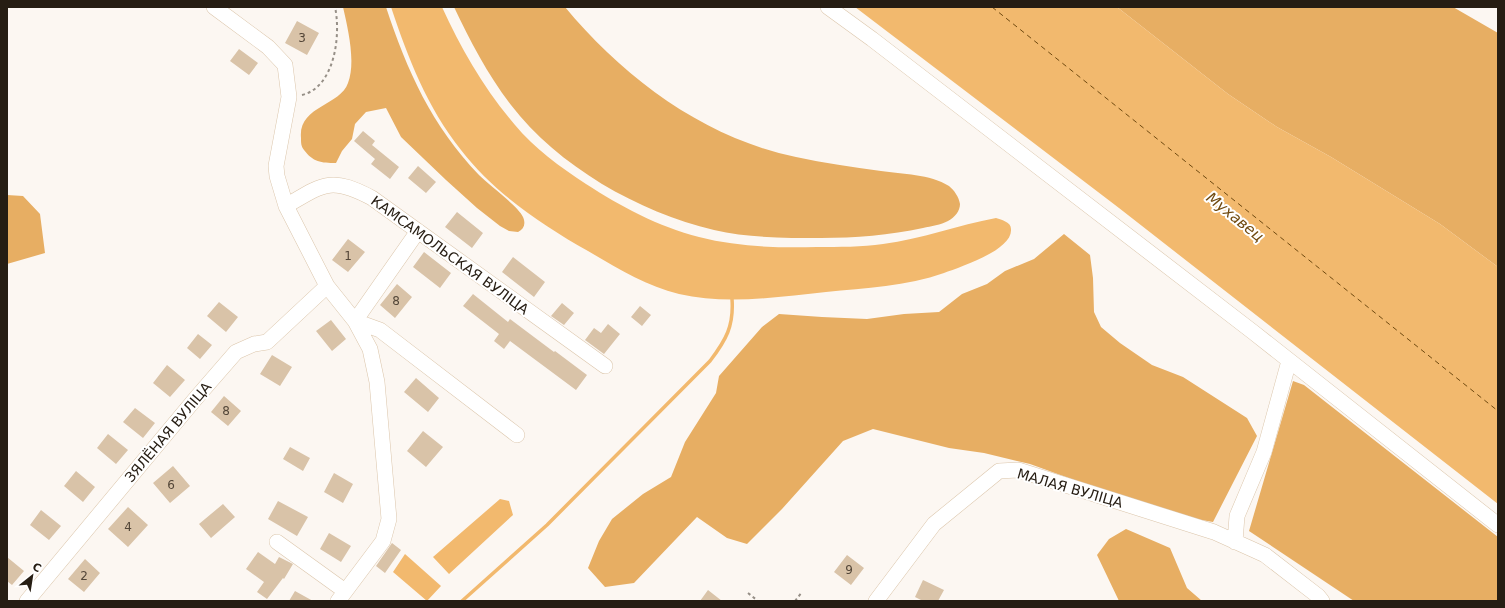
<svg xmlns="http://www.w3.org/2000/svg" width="1505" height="608" font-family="'DejaVu Sans',sans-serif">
	<rect width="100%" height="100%" fill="#fcf7f2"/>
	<!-- forest -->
	<path fill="#e7ae63" d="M343,7H386C407,71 432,126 479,175C489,185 519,207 523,217C526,224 524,229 518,232L509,231L500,226L477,208L446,180L401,137L386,108L366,112L355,124L352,139L342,151L336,163C321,163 313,162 304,150C301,146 301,143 301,138C298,106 340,106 348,83C356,62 348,29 343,7Z
		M454,7H565C624,78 704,138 796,157C824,163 852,167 881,171C902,174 930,174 949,186C954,190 959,197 960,204C960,211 955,217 948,221C941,225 931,226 923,228C890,235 855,238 821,238C786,238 748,238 714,230C638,212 558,166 511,105C488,75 470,41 454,7Z
		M1117,7H1453L1498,33V267L1440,224L1331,157L1277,127L1228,94Z
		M7,195L23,196L40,214L45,253L7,264Z
		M1064,234L1090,255L1093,278L1094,312L1101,327L1120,343L1152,365L1183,377L1247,418L1257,436L1213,522L1168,514L1030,464L984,453L949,448L873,429L843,441L782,509L747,544L727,538L697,517L634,583L605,587L588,568L599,541L612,519L643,494L671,477L685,442L716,393L719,376L762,327L779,314L822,317L867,319L904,314L939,312L962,294L987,284L1005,271L1034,259Z
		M1293,381L1304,385L1498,537V601H1354L1249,531Z
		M1126,529L1170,548L1187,588L1202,601H1119L1097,555L1109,539Z"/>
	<!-- water -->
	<path fill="#f2b96e" d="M391,7H442C461,49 485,90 515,125C534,148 560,167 586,184C620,206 659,227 699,237C738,247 778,248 817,247C839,247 862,247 883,244C922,239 958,225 996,218C1002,220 1011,222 1011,229C1013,250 960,267 944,273C907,286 865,288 826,292C778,297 726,305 679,294C646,286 617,268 588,251C542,225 494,193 461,150C427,107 408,58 391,7Z
		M855,7H1117L1228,94L1277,127L1331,157L1440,224L1498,267V504L1119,208Z
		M500,499L509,501L513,515L449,574L433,557Z
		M405,554L441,586L427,601L393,572Z"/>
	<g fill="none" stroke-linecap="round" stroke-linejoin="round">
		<!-- stream -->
		<path stroke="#f2b96e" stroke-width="3.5" d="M462,601L547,525L710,361C726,340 734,326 732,299"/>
		<!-- ferry -->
		<path stroke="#704a10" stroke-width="1" stroke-dasharray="5 4" stroke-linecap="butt" d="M992,7L1498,411"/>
	</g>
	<!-- building -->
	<path fill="#d9c3a8" d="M297,21L319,33L307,55L285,43Z
		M239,49L258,63L249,75L230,61Z
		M363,131L375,141L372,145L399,167L390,179L371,164L375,159L354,141Z
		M418,166L436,182L426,193L408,178Z
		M457,212L483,233L472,248L445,227Z
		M348,239L365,252L348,272L332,260Z
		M424,252L451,273L440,288L413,267Z
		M513,257L545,282L534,297L502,272Z
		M397,284L412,297L395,318L380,305Z
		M473,294L508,322L510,319L554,352L555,351L587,375L576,390L510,341L504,349L494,341L499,334L463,306Z
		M219,302L238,317L226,332L207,316Z
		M562,303L574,313L564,325L551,316Z
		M640,306L651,315L642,326L631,317Z
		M331,320L346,339L332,351L316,331Z
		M608,324L620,334L604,354L585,340L594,328L601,333Z
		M198,334L212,345L200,359L187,348Z
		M272,355L292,367L280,386L260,374Z
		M167,365L185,380L170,397L153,383Z
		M416,378L439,398L428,412L404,392Z
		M224,396L241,411L228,426L211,412Z
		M135,408L155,423L143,438L123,422Z
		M423,431L443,447L426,467L407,451Z
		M108,434L128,450L116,464L97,448Z
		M290,447L310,458L303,471L283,459Z
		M173,466L190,486L170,503L153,483Z
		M76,471L95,487L83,502L64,486Z
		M334,473L353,484L343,503L324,492Z
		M278,501L308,517L297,536L268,519Z
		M223,504L235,517L211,538L199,524Z
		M128,507L148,525L128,547L108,529Z
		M41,510L61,526L49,540L30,525Z
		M329,533L351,546L341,562L320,549Z
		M392,543L401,550L385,573L376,566Z
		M258,552L275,564L279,557L293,564L284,579L283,578L267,599L257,592L264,582L246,569Z
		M847,555L864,568L851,585L834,572Z
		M7,557L24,571L12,585L7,581Z
		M85,559L100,573L84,592L68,579Z
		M923,580L944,590L938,601H923L915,597Z
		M708,590L722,601H700Z
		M295,591L313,601H289Z"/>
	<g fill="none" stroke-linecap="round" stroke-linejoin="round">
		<!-- minor casing -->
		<g stroke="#dbc5aa" stroke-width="16">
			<path id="minor" d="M214,7L268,47L285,65L289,97L276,166L277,176L286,206L327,286L355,321L370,349L377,382L389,519L383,541L338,601
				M828,7L872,39L1253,332L1498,525
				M286,206C323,184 331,176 372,198L605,366
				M418,231L355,321L380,330L517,435
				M277,542L345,591
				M1235,542L1237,516L1264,452L1289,361
				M27,601L196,398L236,352L254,344L267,342L327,286
				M876,601L934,524L999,471L1018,470L1214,532L1265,555L1318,596L1322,601"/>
		</g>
		<!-- path -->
		<path stroke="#968f87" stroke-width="2" stroke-dasharray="3 3" stroke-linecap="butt" d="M302,95C335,87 341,35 335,7
			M748,593L758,601
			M795,601L802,592"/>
		<!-- minor -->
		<use href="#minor" stroke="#fff" stroke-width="15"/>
	</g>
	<g text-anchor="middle" stroke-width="4" stroke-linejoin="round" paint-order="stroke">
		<!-- number labels -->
		<g font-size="12" fill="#534638">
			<text x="302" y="42">3</text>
			<text x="348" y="260">1</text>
			<text x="396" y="305">8</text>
			<text x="226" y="415">8</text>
			<text x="171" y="489">6</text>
			<text x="128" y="531">4</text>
			<text x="849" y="574">9</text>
			<text x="84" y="580">2</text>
		</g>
		<!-- street labels -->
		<g font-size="14" fill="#261d13" stroke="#fff">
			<text transform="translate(450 255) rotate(36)" y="5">КАМСАМОЛЬСКАЯ ВУЛІЦА</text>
			<text transform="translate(168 432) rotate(-50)" y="5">ЗЯЛЁНАЯ ВУЛІЦА</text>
			<text transform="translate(1070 488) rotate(16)" y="5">МАЛАЯ ВУЛІЦА</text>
		</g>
		<!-- water labels -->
		<g font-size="15" font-style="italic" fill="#704a10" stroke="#fff">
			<text transform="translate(1235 217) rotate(39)" y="5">Мухавец</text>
		</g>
	</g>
	<!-- border -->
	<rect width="1505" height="608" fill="none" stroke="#261d13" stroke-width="16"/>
	<!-- north arrow -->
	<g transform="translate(32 576) rotate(30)" stroke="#ffffff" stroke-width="3" paint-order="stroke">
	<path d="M0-3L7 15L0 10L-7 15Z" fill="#261d13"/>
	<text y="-6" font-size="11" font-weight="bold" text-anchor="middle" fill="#261d13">С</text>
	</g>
</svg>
